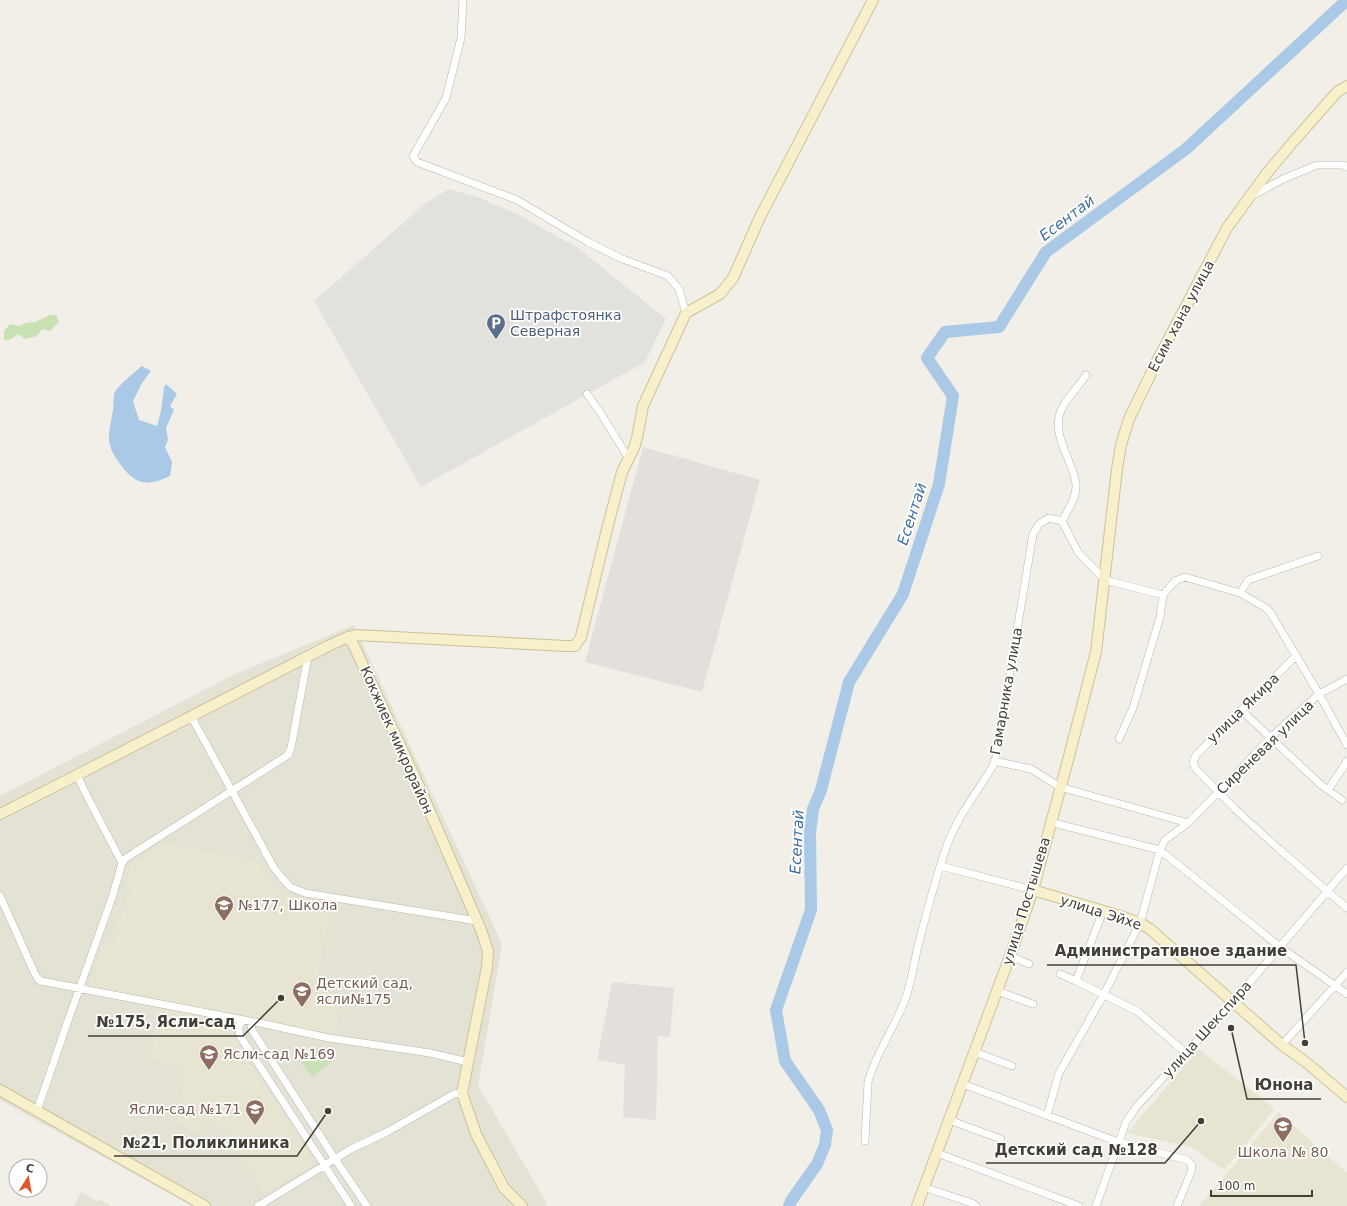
<svg xmlns="http://www.w3.org/2000/svg" width="1347" height="1206" font-family="'DejaVu Sans',sans-serif">
	<rect width="100%" height="100%" fill="#f1efe7"/>
	<!-- residential -->
	<path fill="#e4e1d5" d="M354,625L502,944L478,1085L547,1204L545,1206H192L0,1100V796L235,674Z
		M81,1192L98,1202L100,1200L111,1206H74Z"/>
	<!-- industrial -->
	<path fill="#e3e0db" d="M643,447L760,480L702,692L585,662Z
		M612,982L674,988L670,1037L658,1036L656,1120L623,1117L625,1065L597,1060Z"/>
	<!-- education -->
	<path fill="#e8e4d2" d="M163,843L258,861L279,893L331,905L315,990L343,995L334,1036L91,988L90,982L102,945L114,940L130,888L126,882L132,863Z
		M160,1008L225,1021L250,1064L316,1163L266,1193L229,1143L232,1134L208,1119L199,1133L176,1123L185,1078L176,1065L150,1060Z
		M1199,1049L1275,1109L1224,1170L1191,1147L1127,1133Z
		M1279,1112L1347,1173V1206H1199Z"/>
	<!-- green -->
	<path fill="#c9e1b4" d="M49,315H56L59,322L50,331L42,329L37,336L25,339L18,334L11,339L4,341V331L10,324L19,326L26,323L36,322Z
		M321,1047L332,1062L312,1077L301,1062Z"/>
	<!-- parking -->
	<path fill="#e3e1de" d="M449,189L477,197L515,213L578,248L666,319L645,362L421,487L314,301L426,203Z"/>
	<!-- water -->
	<path fill="#aac9e7" d="M142,366L151,371L142,383L133,401L139,420L157,426L161,411L164,387L166,384L177,394L170,406L174,410L166,428L168,440L165,447L172,462L170,476C147,487 135,485 120,464C117,459 111,452 110,445C107,436 111,424 112,415C114,408 113,401 114,394C116,387 136,371 142,366Z"/>
	<g fill="none" stroke-linecap="round" stroke-linejoin="round">
		<!-- river -->
		<path stroke="#aac9e7" stroke-width="12" d="M789,1206L791,1201L817,1164L825,1145L827,1130L819,1110L785,1061L776,1010L811,910L810,833L813,809L821,790L849,682L903,594L939,484L953,396L927,358L945,332L999,327L1046,252L1186,149L1347,0"/>
		<!-- street casing -->
		<g stroke="#bbb7aa" stroke-width="8">
			<path id="street" d="M463,0L461,38L446,98L413,156L417,162L517,200L588,242L620,258L668,276L679,289L686,313
				M1252,196L1283,179L1317,165H1343L1347,167
				M587,394L600,412L629,459
				M1062,521L1078,552L1105,580L1163,595L1175,581L1185,577L1240,593L1266,608L1270,612L1319,694L1347,745
				M1240,593L1248,580L1318,556
				M1296,656L1196,755L1193,762L1196,769L1235,809L1279,849L1347,908
				M1241,710L1321,785L1342,800
				M191,716L274,868L290,887L305,893L477,921
				M1119,739L1133,708L1160,617L1163,595
				M994,761L1031,769L1060,787L1188,823
				M77,775L86,794L122,863
				M1328,790L1347,761
				M1050,822L1160,850L1280,947L1347,994
				M941,866L1033,890
				M0,896L35,974L38,979L41,981L260,1023L329,1038L430,1053L468,1062
				M1103,911L1076,981L1137,1011L1186,1053
				M1010,956L1029,964
				M1060,974L1076,981
				M997,991L1033,1004
				M244,1020C238,1025 238,1028 240,1036L351,1206
				M250,1021L252,1030L335,1159L367,1206
				M1282,1045L1347,972
				M975,1052L1012,1066
				M963,1084L1118,1142L1187,1160L1192,1165L1191,1172L1177,1206
				M37,1111L65,1029L113,895L122,863L126,858L288,755L291,748L308,656
				M1047,1116L1059,1073L1104,994L1140,923L1160,850L1165,840L1188,823L1236,774L1271,737L1319,694L1347,679
				M949,1120L1001,1139
				M865,1141L868,1082C876,1052 896,1026 906,997C911,982 914,965 917,950C926,915 935,879 947,845C957,818 978,790 993,766L996,757L1033,534L1039,524L1049,518L1062,521C1068,510 1077,497 1076,484C1074,463 1052,437 1060,413C1065,399 1078,388 1086,375
				M937,1153L1079,1206
				M923,1187L972,1203L976,1206
				M258,1206L351,1149L387,1132L454,1094L462,1093
				M1096,1206L1126,1122L1137,1106L1233,1002L1347,868"/>
		</g>
		<!-- secondary casing -->
		<g stroke="#cbc39b" stroke-width="12">
			<path id="secondary" d="M348,637L353,644L418,784L481,930L488,951L487,967L462,1093L476,1134L504,1188L522,1206
				M0,814L77,775L328,646L348,637L356,635L566,646H575L581,637L607,529L622,472L634,448L637,438L643,406L686,313L720,294L733,278L760,217L873,0
				M1033,890L1117,915L1140,923L1150,929L1282,1045L1307,1063L1347,1097
				M0,1090L205,1206
				M917,1206L1010,956L1033,890L1068,760L1096,652L1117,469L1121,445L1129,419L1157,361L1227,228L1267,173L1293,142L1337,92L1347,86"/>
		</g>
		<!-- street -->
		<use href="#street" stroke="#fff" stroke-width="7"/>
		<!-- secondary -->
		<use href="#secondary" stroke="#f8f0ca" stroke-width="10"/>
	</g>
	<!-- icons -->
	<defs>
		<g id="parking-pin" transform="scale(1)"><path d="M0 17L-7.5 6A9.5 9.5 0 1 1 7.5 6Z" fill="#5c6f8a" stroke="#fff"/><path d="M-3.5-5.5H1a3.5 3.5 0 0 1 0 7H-1V5.5H-3.5ZM-1-3.4V-.6H.8a1.4 1.4 0 0 0 0-2.8Z" fill="#fff"/></g>
		<g id="school-pin" transform="scale(1)"><path d="M0 17L-7.5 6A9.5 9.5 0 1 1 7.5 6Z" fill="#8d6e63" stroke="#fff"/><path d="M0-5L7-2L0 1L-7-2ZM-4 1L0 2.5L4 1V4Q0 6-4 4Z" fill="#fff"/></g>
	</defs>
	<g fill-rule="evenodd">
		<use href="#parking-pin" x="496" y="323"/>
		<use href="#school-pin" x="224" y="905"/>
		<use href="#school-pin" x="302" y="991"/>
		<use href="#school-pin" x="209" y="1054"/>
		<use href="#school-pin" x="255" y="1109"/>
		<use href="#school-pin" x="1283" y="1126"/>
	</g>
	<g text-anchor="middle" stroke-width="3.5" stroke-linejoin="round" paint-order="stroke">
		<!-- service labels -->
		<g font-size="14" fill="#4e5e75" stroke="#fff" text-anchor="start">
			<text x="510" y="320">Штрафстоянка<tspan x="510" dy="16">Северная</tspan></text>
		</g>
		<!-- street labels -->
		<g font-size="14" fill="#433f37" stroke="#fff">
			<text transform="translate(1181 316) rotate(-62)" y="5">Есим хана улица</text>
			<text transform="translate(1006 691) rotate(-80)" y="5">Гамарника улица</text>
			<text transform="translate(1243 708) rotate(-44)" y="5">улица Якира</text>
			<text transform="translate(397 740) rotate(66)" y="5">Кокжиек микрорайон</text>
			<text transform="translate(1265 747) rotate(-44)" y="5">Сиреневая улица</text>
			<text transform="translate(1026 901) rotate(-73)" y="5">улица Постышева</text>
			<text transform="translate(1101 912) rotate(18)" y="5">улица Эйхе</text>
			<text transform="translate(1207 1029) rotate(-48)" y="5">улица Шекспира</text>
		</g>
		<!-- education labels -->
		<g font-size="14" fill="#785e54" stroke="#fff" text-anchor="start">
			<text x="238" y="910">№177, Школа</text>
			<text x="316" y="988">Детский сад,<tspan x="316" dy="16">ясли№175</tspan></text>
			<text x="223" y="1059">Ясли-сад №169</text>
			<text x="241" y="1114" text-anchor="end">Ясли-сад №171</text>
			<text x="1283" y="1157" text-anchor="middle">Школа № 80</text>
		</g>
		<!-- water labels -->
		<g font-size="15" font-style="italic" fill="#3d70a1" stroke="#fff">
			<text transform="translate(1067 218) rotate(-37)" y="5">Есентай</text>
			<text transform="translate(912 514) rotate(-72)" y="5">Есентай</text>
			<text transform="translate(797 842) rotate(-87)" y="5">Есентай</text>
		</g>
	</g>
	<!-- callouts -->
	<path fill="none" stroke="#433f37" stroke-width="1.5" d="M1305 1043L1296 965H1047M281 998L243 1036H88M1231 1028L1247 1099H1321M328 1111L297 1156H114M1201 1121L1165 1163H986"/>
	<g fill="#433f37" stroke="#fff" stroke-width="1.5">
		<circle cx="1305" cy="1043" r="4"/>
		<circle cx="281" cy="998" r="4"/>
		<circle cx="1231" cy="1028" r="4"/>
		<circle cx="328" cy="1111" r="4"/>
		<circle cx="1201" cy="1121" r="4"/>
	</g>
	<g font-size="15" text-anchor="middle" font-weight="bold" fill="#433f37" stroke="#fff" stroke-width="3.5" stroke-linejoin="round" paint-order="stroke">
		<text x="1171" y="956">Административное здание</text>
		<text x="166" y="1027">№175, Ясли-сад</text>
		<text x="1284" y="1090">Юнона</text>
		<text x="206" y="1148">№21, Поликлиника</text>
		<text x="1076" y="1155">Детский сад №128</text>
	</g>
	<!-- north arrow -->
	<g transform="translate(28 1178) rotate(11)"><circle r="19" fill="#ffffff" stroke="#b4b2af"/>
	<path d="M0-3L7 15L0 10L-7 15Z" fill="#df572f"/>
	<text y="-6" font-size="11" font-weight="bold" text-anchor="middle" fill="#433f37">С</text>
	</g>
	<!-- scale -->
	<path d="M1211 1190v6h101v-6" fill="none" stroke="#433f37" stroke-width="2"/>
	<text x="1217" y="1190" font-size="12" fill="#433f37" stroke="#ffffff" stroke-width="3" paint-order="stroke">100 m</text>
</svg>
